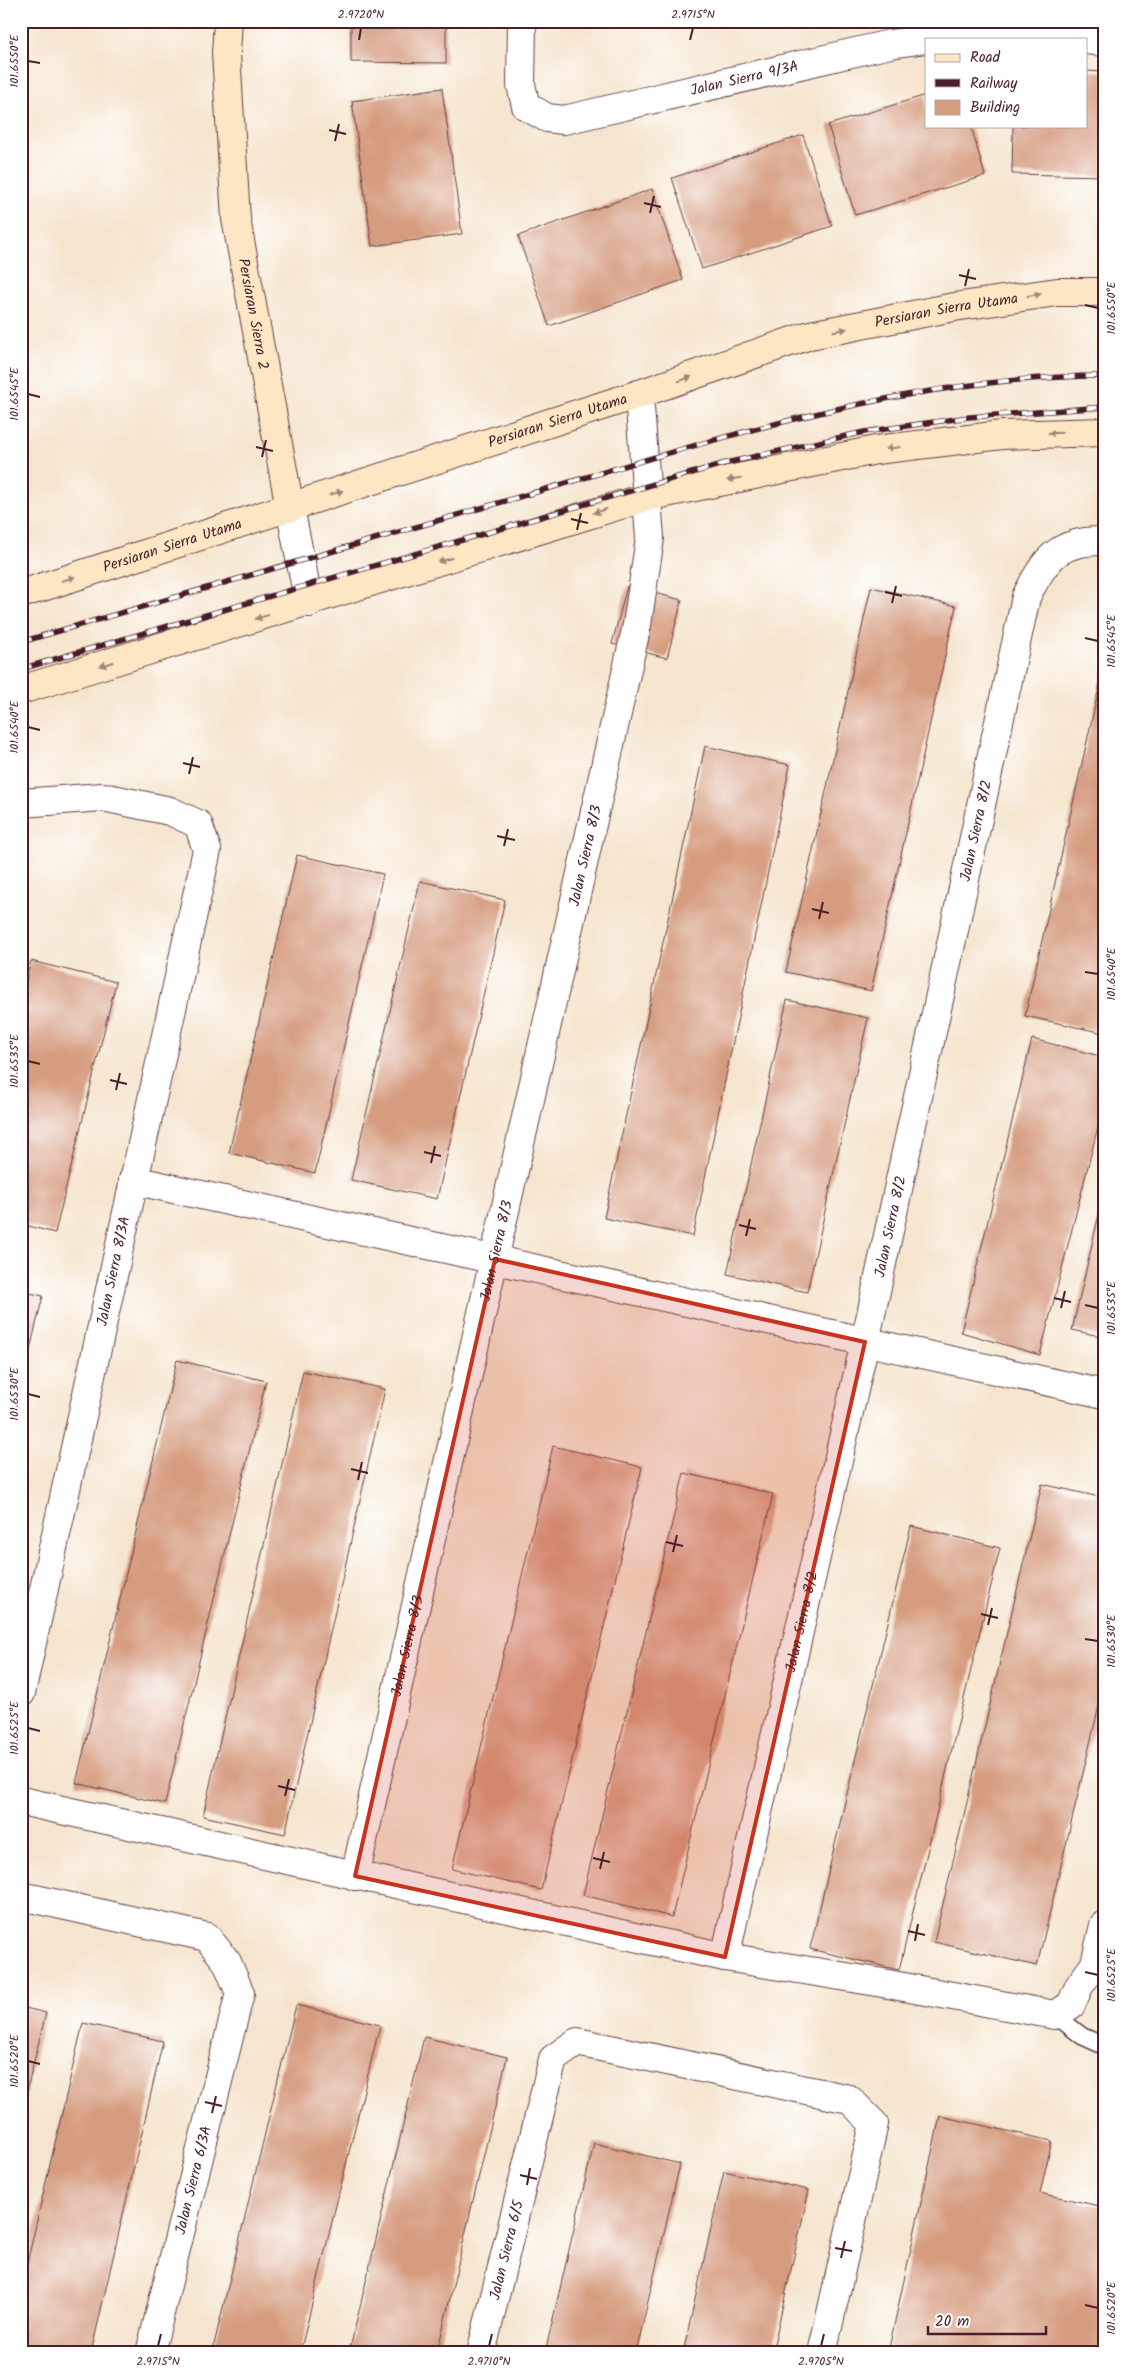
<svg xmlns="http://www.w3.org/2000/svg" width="1125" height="2374" font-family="Kalam,sans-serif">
	<rect width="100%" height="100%" fill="#fff"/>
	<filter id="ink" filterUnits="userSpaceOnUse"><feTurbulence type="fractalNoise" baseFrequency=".02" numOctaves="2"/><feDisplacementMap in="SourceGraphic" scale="10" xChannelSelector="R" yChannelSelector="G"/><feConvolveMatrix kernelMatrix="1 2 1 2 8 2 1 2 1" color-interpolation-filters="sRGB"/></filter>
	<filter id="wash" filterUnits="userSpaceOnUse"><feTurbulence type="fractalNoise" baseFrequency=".0096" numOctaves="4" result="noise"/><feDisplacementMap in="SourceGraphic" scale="20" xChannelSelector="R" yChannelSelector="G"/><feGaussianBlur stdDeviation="1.12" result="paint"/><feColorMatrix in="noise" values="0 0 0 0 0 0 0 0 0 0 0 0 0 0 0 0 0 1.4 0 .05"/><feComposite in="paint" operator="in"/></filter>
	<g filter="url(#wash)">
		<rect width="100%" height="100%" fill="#f5e5ce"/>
		<g id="blocks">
			<!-- building -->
			<path fill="#d69c80" d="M351,21H446V63L351,62Z
				M1086,71L1104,72V176L1012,174L1013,126H1086Z
				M442,88L462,234L372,246L352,101Z
				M926,95V126H971L985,176L855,215L828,125Z
				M803,135L832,226L702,269L672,178Z
				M652,189L683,280L549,326L518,236Z
				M627,586L682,600L667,658L612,644Z
				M871,587L956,606L871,991L786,972Z
				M1103,670H1104V1033L1025,1016Z
				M705,746L790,765L693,1236L604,1218Z
				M297,855L383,874L315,1173L229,1153Z
				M420,881L505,900L437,1199L351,1180Z
				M31,961L116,982L55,1233L21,1224V999Z
				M787,1000L868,1018L807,1292L727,1274Z
				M1032,1039L1104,1057V1103L1040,1355L961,1332Z
				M1104,1193V1337L1072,1330Z
				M21,1291L43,1296L22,1382H21Z
				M177,1360L266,1381L165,1804L76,1783Z
				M303,1371L385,1389L285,1834L203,1816Z
				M553,1446L642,1467L541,1890L452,1869Z
				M684,1473L773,1494L672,1917L583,1895Z
				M1042,1484L1104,1498V1685L1037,1966L934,1942Z
				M911,1526L1000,1548L899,1970L810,1949Z
				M296,2005L380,2025L300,2353H212Z
				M21,2007L46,2013L22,2110H21Z
				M83,2023L163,2041L91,2353H21V2289Z
				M424,2037L507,2057L437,2353H349Z
				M940,2116L1052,2141L1040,2193L1104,2207V2353H888Z
				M594,2143L680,2164L636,2353H545Z
				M724,2171L809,2190L772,2353H683Z"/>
		</g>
	</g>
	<g filter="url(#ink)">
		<use href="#blocks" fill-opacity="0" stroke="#643d43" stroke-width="1"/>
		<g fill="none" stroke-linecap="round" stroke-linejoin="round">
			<!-- lane casing -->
			<g stroke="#643d43" stroke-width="19">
				<path id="lane" d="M1055,2015L1082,2036L1104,2046"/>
			</g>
			<!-- street casing -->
			<g stroke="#643d43" stroke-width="30">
				<g id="street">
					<path id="s1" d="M522,21L521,85L526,106L547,118L564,120L890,44L926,39"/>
					<path d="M931,39L997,31L1071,39"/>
					<path d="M1086,40L1104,42"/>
					<path d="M290,508L309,603"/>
					<path d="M21,803L103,797L170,811L198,824L207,850L21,1693"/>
					<path d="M133,1180L1104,1394"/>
					<path d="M21,1801L725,1957L877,1982L1055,2015L1071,2005L1079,1986L1095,1964L1104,1925"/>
					<path id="s2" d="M355,1876L637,625L650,538L639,394"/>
					<path d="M21,1896L207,1937L227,1962L240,1993L150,2353"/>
					<path id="s3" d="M725,1957L865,1342L1026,597C1045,559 1058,540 1104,541"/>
					<path id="s4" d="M481,2353L553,2059L577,2042L849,2099L874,2124L822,2353"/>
				</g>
			</g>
			<!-- secondary casing -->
			<g stroke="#643d43" stroke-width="30">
				<g id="secondary">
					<path id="s5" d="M228,21L226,53L236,219L290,508"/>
					<path id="s6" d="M21,594L639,394L810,335L954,307L1057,292H1104"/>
					<path d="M21,690L646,497L876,450L1002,435L1104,432"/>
				</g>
			</g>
			<!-- lane -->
			<use href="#lane" stroke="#fff" stroke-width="16"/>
			<!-- street -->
			<use href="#street" stroke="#fff" stroke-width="28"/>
			<!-- secondary -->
			<use href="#secondary" stroke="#fce6c4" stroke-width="28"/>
			<!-- rail casing -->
			<g stroke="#4a1f2b" stroke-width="5.5">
				<path id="rail" d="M21,642C197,591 374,539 550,488C730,435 914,376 1104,376
					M21,669L726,463L864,432L969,417L1104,407"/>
			</g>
			<!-- rail -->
			<use href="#rail" stroke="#fff" stroke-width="4" stroke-dasharray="11" stroke-linecap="butt"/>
		</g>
		<!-- one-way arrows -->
		<defs><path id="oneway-solid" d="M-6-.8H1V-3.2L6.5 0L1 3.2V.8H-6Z" transform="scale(1.25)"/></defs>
		<g fill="#a38278">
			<use href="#oneway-solid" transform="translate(1034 295) rotate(-9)"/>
			<use href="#oneway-solid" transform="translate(840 330) rotate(-11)"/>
			<use href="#oneway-solid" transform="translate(685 379) rotate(-19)"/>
			<use href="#oneway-solid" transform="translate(1055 433) rotate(178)"/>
			<use href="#oneway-solid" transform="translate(893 448) rotate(173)"/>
			<use href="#oneway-solid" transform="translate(734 479) rotate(168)"/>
			<use href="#oneway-solid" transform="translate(336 493) rotate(-18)"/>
			<use href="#oneway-solid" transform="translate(600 511) rotate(163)"/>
			<use href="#oneway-solid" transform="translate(445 560) rotate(163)"/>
			<use href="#oneway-solid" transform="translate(68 579) rotate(-18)"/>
			<use href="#oneway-solid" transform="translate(262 617) rotate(163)"/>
			<use href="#oneway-solid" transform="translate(107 664) rotate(163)"/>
		</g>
	</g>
	<!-- marked area -->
	<path fill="#c8321e" fill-opacity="0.2" stroke="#c8321e" stroke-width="4" stroke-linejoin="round" d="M495,1259L865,1342L725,1957L355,1876Z"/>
	<!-- ticks -->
	<path fill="none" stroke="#4a1f2b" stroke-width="2" d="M359,40L361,28M690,40L693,28M28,61L40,63M329,130L346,134M335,141L339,124M644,203L661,207M650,213L654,196M959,275L976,279M965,286L969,269M1085,305L1098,308M28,394L40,397M256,447L273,451M262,457L266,440M571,519L588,523M577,530L581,513M885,592L902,596M892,603L896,586M1085,638L1098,641M28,727L40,730M183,763L200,767M189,774L193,757M497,836L515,840M504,846L508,829M812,909L829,913M819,919L823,902M1085,972L1098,974M28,1061L40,1064M110,1080L127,1084M116,1090L120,1073M424,1152L441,1156M431,1163L435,1146M739,1225L756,1229M746,1236L750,1219M1054,1298L1071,1302M1085,1305L1098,1308M1061,1308L1065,1291M28,1394L40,1397M351,1469L368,1473M358,1480L362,1462M666,1542L683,1546M673,1552L677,1535M981,1614L998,1618M988,1625L992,1608M1085,1639L1098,1641M28,1728L40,1731M278,1786L295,1790M285,1796L289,1779M593,1858L610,1862M600,1869L604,1852M908,1931L925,1935M915,1941L918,1924M1085,1972L1098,1975M28,2061L40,2064M205,2102L222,2106M212,2113L216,2096M520,2175L537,2179M527,2185L530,2168M835,2248L852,2251M841,2258L845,2241M1085,2305L1098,2308M158,2346L161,2334M489,2346L492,2334M821,2346L824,2334"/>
	<g text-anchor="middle" stroke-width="4.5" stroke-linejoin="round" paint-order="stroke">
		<!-- street labels -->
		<g font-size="15" fill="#4a1f2b" stroke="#fff">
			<text dy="5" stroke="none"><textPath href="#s1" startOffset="312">Jalan Sierra 9/3A</textPath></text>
			<text dy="5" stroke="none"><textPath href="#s6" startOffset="969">Persiaran Sierra Utama</textPath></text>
			<text dy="5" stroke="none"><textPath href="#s5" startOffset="295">Persiaran Sierra 2</textPath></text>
			<text dy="5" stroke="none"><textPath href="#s6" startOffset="564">Persiaran Sierra Utama</textPath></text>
			<text dy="5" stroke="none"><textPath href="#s6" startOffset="159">Persiaran Sierra Utama</textPath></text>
			<text dy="5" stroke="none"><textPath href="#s3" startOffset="1154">Jalan Sierra 8/2</textPath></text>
			<text dy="5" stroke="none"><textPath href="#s2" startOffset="1046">Jalan Sierra 8/3</textPath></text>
			<text dy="5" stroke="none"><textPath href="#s3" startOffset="749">Jalan Sierra 8/2</textPath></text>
			<text dy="5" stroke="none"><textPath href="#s2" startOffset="641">Jalan Sierra 8/3</textPath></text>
			<text transform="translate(113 1271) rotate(-78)" y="5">Jalan Sierra 8/3A</text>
			<text dy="5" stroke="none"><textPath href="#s3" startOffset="344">Jalan Sierra 8/2</textPath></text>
			<text dy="5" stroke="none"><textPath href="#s2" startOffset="236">Jalan Sierra 8/3</textPath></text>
			<text transform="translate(193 2180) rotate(-76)" y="5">Jalan Sierra 6/3A</text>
			<text dy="5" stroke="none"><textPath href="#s4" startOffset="106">Jalan Sierra 6/5</textPath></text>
		</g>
	</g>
	<!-- margin -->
	<rect width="1125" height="2374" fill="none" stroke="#fff" stroke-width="55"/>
	<!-- legend -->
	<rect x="925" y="38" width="162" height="90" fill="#ffffff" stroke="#b7a5aa"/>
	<rect x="935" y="54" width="25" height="8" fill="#fce6c4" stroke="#b7a5aa"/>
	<text x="970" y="62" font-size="15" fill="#4a1f2b">Road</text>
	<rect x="935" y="79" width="25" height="8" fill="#4a1f2b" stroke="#b7a5aa"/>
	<text x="970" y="88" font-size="15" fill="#4a1f2b">Railway</text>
	<rect x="935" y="100" width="25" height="15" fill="#d69c80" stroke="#b7a5aa"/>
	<text x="970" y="112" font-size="15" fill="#4a1f2b">Building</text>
	<!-- scale -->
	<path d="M928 2326v8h118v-8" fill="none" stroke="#4a1f2b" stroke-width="2.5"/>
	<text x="935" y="2326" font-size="15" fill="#4a1f2b" stroke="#ffffff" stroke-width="4" paint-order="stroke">20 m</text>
	<rect x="28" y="28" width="1070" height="2318" fill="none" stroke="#4a1f2b" stroke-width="2"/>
	<g font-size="12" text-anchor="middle" fill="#4a1f2b">
		<text x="361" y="18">2.9720°N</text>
		<text x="693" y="18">2.9715°N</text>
		<text transform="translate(14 61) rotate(-90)" y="4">101.6550°E</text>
		<text transform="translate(1111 308) rotate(-90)" y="4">101.6550°E</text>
		<text transform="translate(14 394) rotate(-90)" y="4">101.6545°E</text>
		<text transform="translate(1111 641) rotate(-90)" y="4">101.6545°E</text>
		<text transform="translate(14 727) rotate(-90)" y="4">101.6540°E</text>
		<text transform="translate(1111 974) rotate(-90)" y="4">101.6540°E</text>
		<text transform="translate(14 1061) rotate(-90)" y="4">101.6535°E</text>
		<text transform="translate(1111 1308) rotate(-90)" y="4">101.6535°E</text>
		<text transform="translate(14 1394) rotate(-90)" y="4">101.6530°E</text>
		<text transform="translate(1111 1641) rotate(-90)" y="4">101.6530°E</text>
		<text transform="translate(14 1728) rotate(-90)" y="4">101.6525°E</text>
		<text transform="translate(1111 1975) rotate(-90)" y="4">101.6525°E</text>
		<text transform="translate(14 2061) rotate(-90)" y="4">101.6520°E</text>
		<text transform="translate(1111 2308) rotate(-90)" y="4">101.6520°E</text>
		<text x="158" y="2365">2.9715°N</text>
		<text x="489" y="2365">2.9710°N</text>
		<text x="821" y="2365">2.9705°N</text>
	</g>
</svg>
